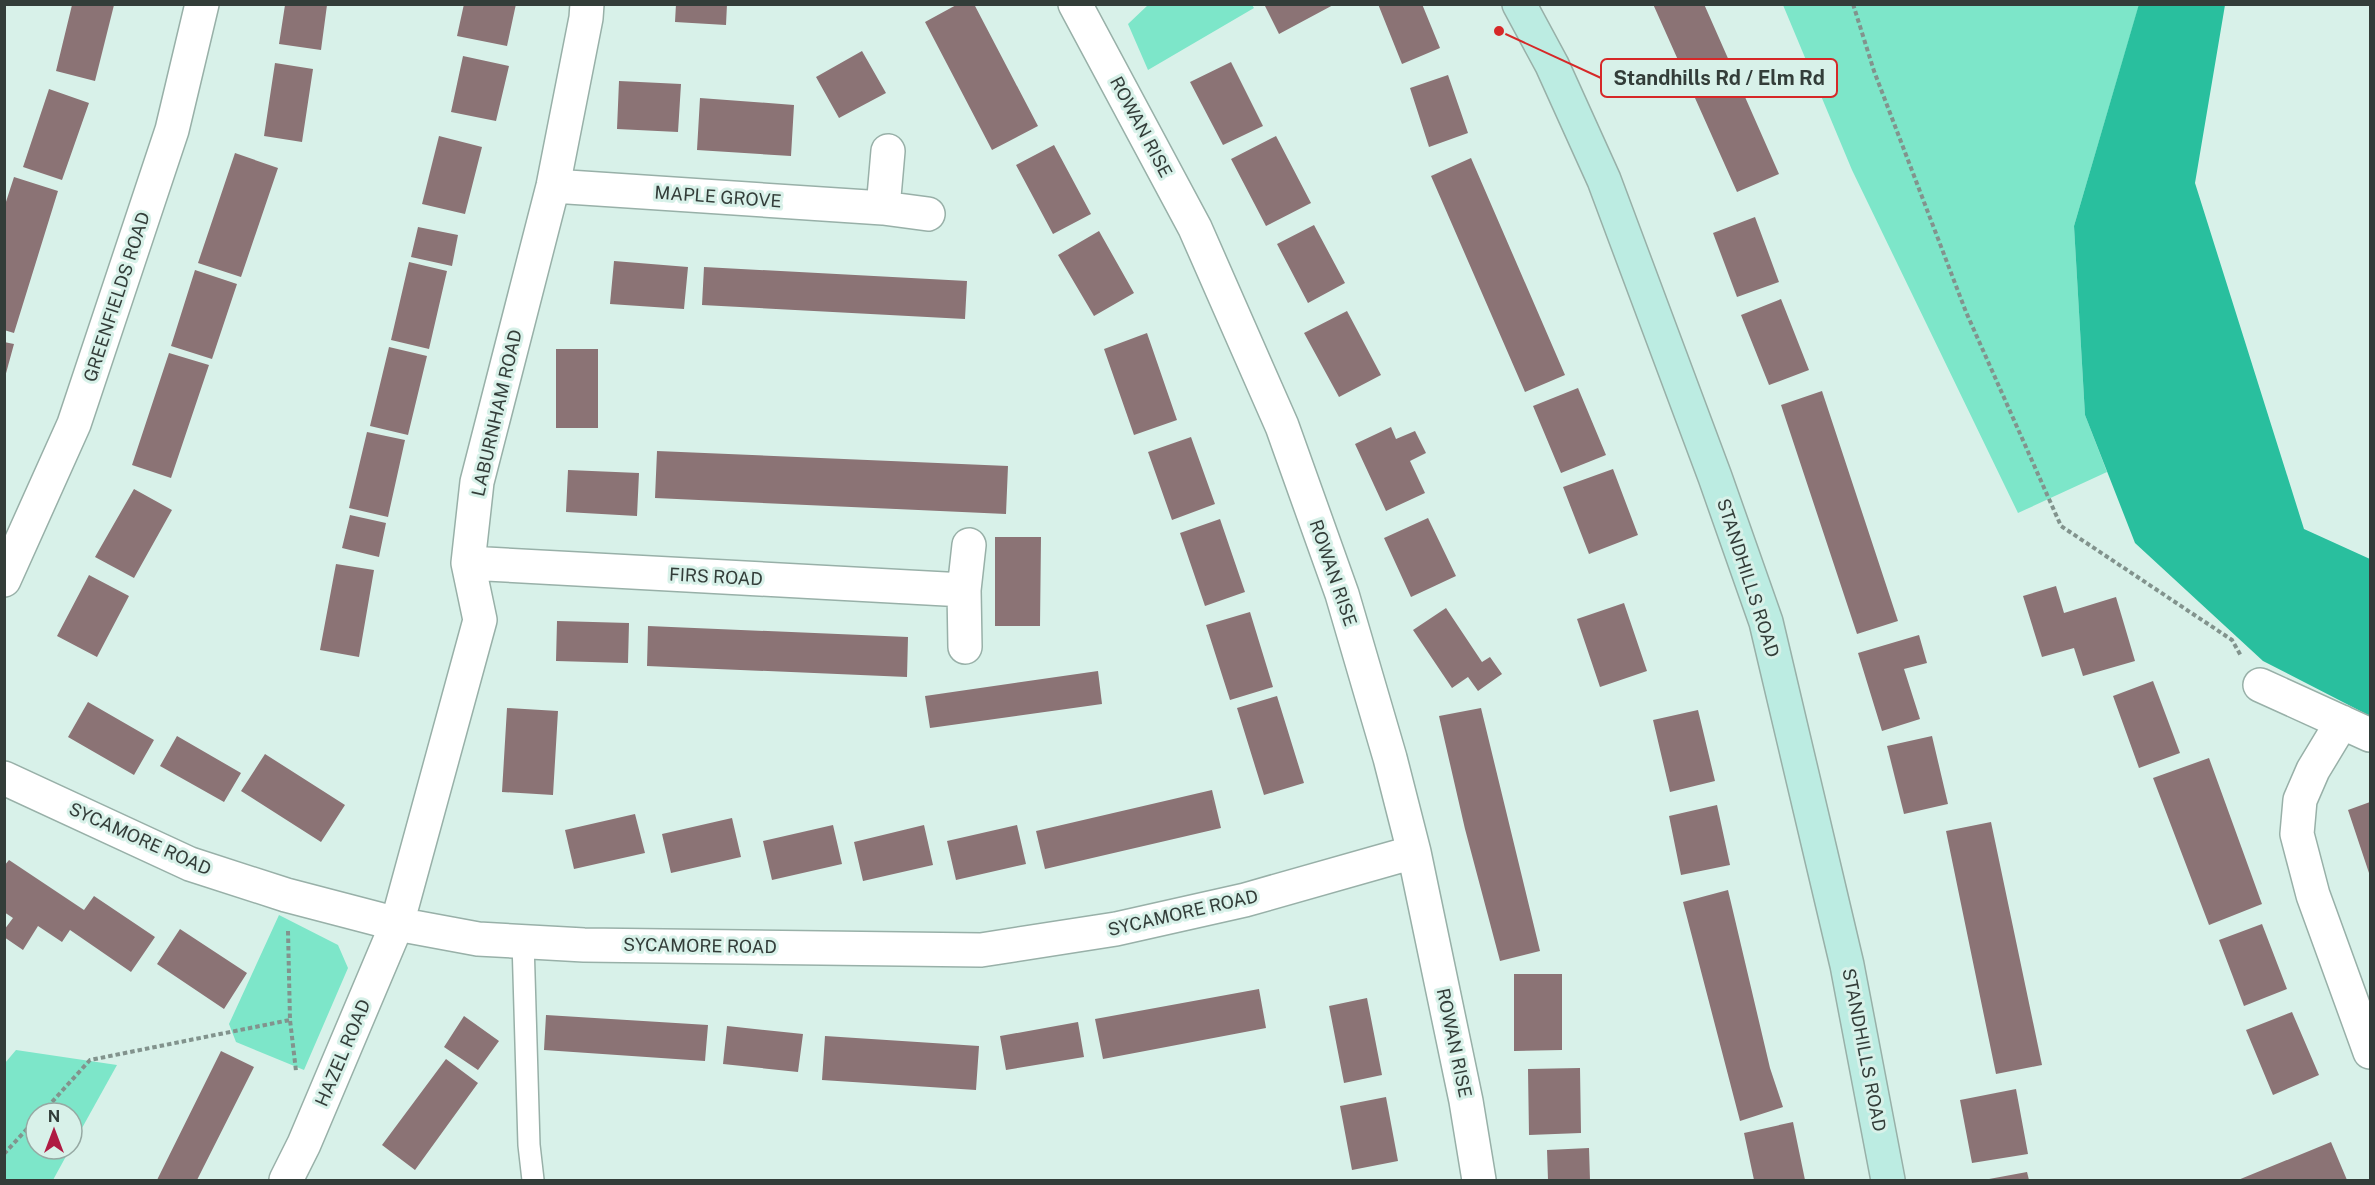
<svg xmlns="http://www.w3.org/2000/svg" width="2375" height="1185" font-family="'Public Sans',sans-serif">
	<rect width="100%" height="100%" fill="#d8f1e9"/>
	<!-- green -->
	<path fill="#7de6c9" d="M1252,5L1254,8L1148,70L1128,24L1148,5Z
		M1783,5H2139L2074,226L2085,415L2107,472L2018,513L1852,170Z
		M279,915L338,945L348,968L304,1070L236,1042L229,1024Z
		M16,1050L117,1065L72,1146V1113H36V1149H70L53,1180H5V1063Z"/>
	<!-- forest -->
	<path fill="#29bf9e" d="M2139,4L2225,5L2195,183L2304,529L2370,559V716L2263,661L2135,543L2085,415L2074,226Z"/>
	<!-- building -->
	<path fill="#8b7375" d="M464,4H516L507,46L457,36Z
		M676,4H727L726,25L675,22Z
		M958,4H974L1038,126L992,150L925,22Z
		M1264,4H1335L1279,34Z
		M1378,4H1422L1440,48L1402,64Z
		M1653,4H1704L1779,174L1737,192Z
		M72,5H114L95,81L56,71Z
		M285,5H327L321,50L279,44Z
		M862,51L886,93L839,118L816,77Z
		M463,56L509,66L496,121L451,112Z
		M1231,62L1263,126L1223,145L1190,82Z
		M275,63L313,69L302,142L264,136Z
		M1448,75L1468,133L1429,147L1410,88Z
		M619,81L681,84L678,132L617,129Z
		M49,89L89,103L62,180L23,167Z
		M700,98L794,105L791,156L697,150Z
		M439,136L482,147L465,214L422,204Z
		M1276,136L1311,203L1266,226L1231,159Z
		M1054,145L1091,214L1053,234L1016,165Z
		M235,153L278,168L241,277L198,263Z
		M1471,158L1565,375L1525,392L1431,176Z
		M14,177L58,191L14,333L4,330V208Z
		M1755,217L1779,282L1737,297L1713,233Z
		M1314,225L1345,283L1308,303L1277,244Z
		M418,227L458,235L452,266L411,257Z
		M1099,231L1134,293L1094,316L1058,255Z
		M614,261L688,267L684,309L610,304Z
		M409,262L447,271L429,349L391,340Z
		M704,267L967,281L965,319L702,305Z
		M195,270L237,284L212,359L171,346Z
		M1781,299L1809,370L1769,385L1741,315Z
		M1347,311L1381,375L1339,397L1304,333Z
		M1147,333L1177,420L1134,435L1104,349Z
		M4,342L14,344L5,377H4Z
		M389,347L427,356L408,435L370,426Z
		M556,349H598V428H556Z
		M169,353L209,365L171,478L132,465Z
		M1578,388L1606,455L1561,473L1533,406Z
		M1822,391L1898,621L1857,634L1781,405Z
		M1391,427L1396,439L1415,431L1426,453L1410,461L1425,493L1386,511L1355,444Z
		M367,432L405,440L388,517L349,508Z
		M1191,437L1215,504L1172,520L1148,452Z
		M657,451L1008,466L1006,514L655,498Z
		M1613,469L1638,535L1589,554L1563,487Z
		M568,470L639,473L637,516L566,512Z
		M134,489L172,510L134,578L95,557Z
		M350,515L386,523L379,557L342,548Z
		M1428,518L1456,576L1411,597L1384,538Z
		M1220,519L1245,592L1205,606L1180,533Z
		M995,537H1041L1040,626H995Z
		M336,564L374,570L359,657L320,650Z
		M89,575L129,596L97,657L57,636Z
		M2056,586L2064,613L2116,597L2135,661L2083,676L2074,648L2042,657L2023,596Z
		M1624,603L1647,671L1600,687L1577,619Z
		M1446,608L1482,662L1490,657L1502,674L1478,691L1468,677L1452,688L1413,630Z
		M1250,612L1273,687L1230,700L1206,625Z
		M557,621L629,623L628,663L556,661Z
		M648,626L908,637L907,677L647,666Z
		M1919,635L1927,663L1904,669L1920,719L1882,731L1858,653Z
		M1098,671L1102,704L930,728L925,696Z
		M2153,681L2180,753L2139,768L2113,696Z
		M1277,696L1304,783L1264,795L1237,708Z
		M88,702L154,740L134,775L68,737Z
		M507,708L558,711L553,795L502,792Z
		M1481,708L1540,951L1500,961L1465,829L1439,716Z
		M1698,710L1715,781L1670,792L1653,720Z
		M177,736L241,773L224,802L160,766Z
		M1932,736L1948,804L1904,814L1887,746Z
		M265,754L345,805L321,842L241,791Z
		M2209,758L2262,904L2209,925L2153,778Z
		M1212,790L1221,828L1045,869L1036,831Z
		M2370,802V876L2348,810Z
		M1717,805L1730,865L1681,875L1669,816Z
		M635,814L645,853L574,869L565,830Z
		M732,818L741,857L671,873L662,834Z
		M1991,822L2042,1065L1996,1074L1946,831Z
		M833,825L842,864L772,880L763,841Z
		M924,825L933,865L863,881L854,842Z
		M1017,825L1026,864L956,880L947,841Z
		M9,860L84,910L94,896L155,937L131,972L70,930L62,942L38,926L23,950L4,937V930L13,918L4,912V866Z
		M1728,890L1770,1068L1783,1107L1740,1121L1683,902Z
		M2262,924L2287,989L2244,1006L2219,940Z
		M180,929L247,973L224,1009L157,964Z
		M1514,974H1562V1050L1514,1051Z
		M1259,989L1266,1028L1103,1059L1095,1019Z
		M1367,998L1382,1075L1344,1083L1329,1006Z
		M2292,1012L2319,1075L2273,1095L2246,1030Z
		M546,1015L708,1025L705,1061L544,1050Z
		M464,1016L499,1041L478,1070L444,1047Z
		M1078,1022L1084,1057L1006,1070L1000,1036Z
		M727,1026L803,1034L798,1072L723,1064Z
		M825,1036L979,1046L976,1090L822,1080Z
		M221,1051L254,1067L197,1180H157Z
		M446,1059L478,1083L415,1170L382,1145Z
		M1580,1068L1581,1133L1529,1135L1528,1069Z
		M2016,1089L2028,1154L1972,1163L1960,1100Z
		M1386,1097L1398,1161L1352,1170L1340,1106Z
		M1793,1122L1805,1180H1754L1744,1133Z
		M2331,1142L2347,1180H2238Z
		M1589,1148L1590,1180H1548L1547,1150Z
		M2027,1172L2029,1180H1989V1179Z"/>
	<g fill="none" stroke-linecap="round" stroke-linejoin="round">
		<!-- lane casing -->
		<g stroke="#98b0a8" stroke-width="24">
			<path id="lane" d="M523,941L529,1145L533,1180"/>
		</g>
		<!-- street casing -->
		<g stroke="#98b0a8" stroke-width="36">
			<path id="street" d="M1075,4L1195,228L1282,426L1342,594L1390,758L1414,852L1466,1101L1479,1180
				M553,186L883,208L928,214
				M883,208L888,151
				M468,563L964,590
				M4,580L74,424L172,130L202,4
				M965,647L964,590L969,545
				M2260,685L2370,735
				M2342,722L2313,770L2300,800L2297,834L2313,895L2370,1052
				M4,778L190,864L286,895L397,924L478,939L584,945L981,950L1116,929L1245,900L1414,852
				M286,1180L304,1144L397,924L480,620L468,563L477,482L553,186L586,18L587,4"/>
		</g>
		<!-- secondary casing -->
		<g stroke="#98b0a8" stroke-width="36">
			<path id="secondary" d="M1519,4L1552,65L1604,180L1715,477L1766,622L1847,965L1888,1180"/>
		</g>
		<!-- path -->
		<path stroke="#82938d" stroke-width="4" stroke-dasharray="4.5 3" stroke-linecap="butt" d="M1853,4L1874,71L1966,312L2061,526L2232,640L2241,656
			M288,931L290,1020L296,1071
			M42,1113L90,1060L290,1020
			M4,1154L36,1119"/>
		<!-- lane -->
		<use href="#lane" stroke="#fff" stroke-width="21"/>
		<!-- street -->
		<use href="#street" stroke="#fff" stroke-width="33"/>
		<!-- secondary -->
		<use href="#secondary" stroke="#bcece2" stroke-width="33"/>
	</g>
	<g text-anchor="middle" stroke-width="6" stroke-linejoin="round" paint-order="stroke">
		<!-- street labels -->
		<g font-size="18" fill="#333d39" stroke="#d8f1e9">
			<text transform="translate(1141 127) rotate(62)" y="6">ROWAN RISE</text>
			<text transform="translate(718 197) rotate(4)" y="6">MAPLE GROVE</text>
			<text transform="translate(117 297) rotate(-72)" y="6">GREENFIELDS ROAD</text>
			<text transform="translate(497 413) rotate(-77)" y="6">LABURNHAM ROAD</text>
			<text transform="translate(1333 573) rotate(71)" y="6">ROWAN RISE</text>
			<text transform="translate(716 577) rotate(3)" y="6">FIRS ROAD</text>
			<text transform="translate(1748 578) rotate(72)" y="6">STANDHILLS ROAD</text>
			<text transform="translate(140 839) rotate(24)" y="6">SYCAMORE ROAD</text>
			<text transform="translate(1183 913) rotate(-13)" y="6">SYCAMORE ROAD</text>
			<text transform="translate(700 946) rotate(1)" y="6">SYCAMORE ROAD</text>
			<text transform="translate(1454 1043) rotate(78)" y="6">ROWAN RISE</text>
			<text transform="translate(1864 1050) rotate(79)" y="6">STANDHILLS ROAD</text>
			<text transform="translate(343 1053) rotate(-67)" y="6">HAZEL ROAD</text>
		</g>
	</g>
	<!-- callouts -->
	<path fill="none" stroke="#d62828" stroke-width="2" d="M1499 31L1601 78"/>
	<circle fill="#d62828" stroke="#d8f1e9" stroke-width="2" cx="1499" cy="31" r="6"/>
	<rect fill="#d8f1e9" stroke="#d62828" stroke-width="2" x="1601" y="59" width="236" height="38" rx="6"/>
	<g font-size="20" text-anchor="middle" font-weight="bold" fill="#333d39">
		<text x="1719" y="85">Standhills Rd / Elm Rd</text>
	</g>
	<!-- border -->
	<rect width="2375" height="1185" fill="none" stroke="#333d39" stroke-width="12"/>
	<!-- north arrow -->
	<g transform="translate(54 1131)"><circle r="28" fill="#d8f1e9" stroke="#96a9a3" stroke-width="1.5"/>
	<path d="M0-4.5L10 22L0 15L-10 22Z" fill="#af1b43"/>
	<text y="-9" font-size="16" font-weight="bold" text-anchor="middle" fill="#333d39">N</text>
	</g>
</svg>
